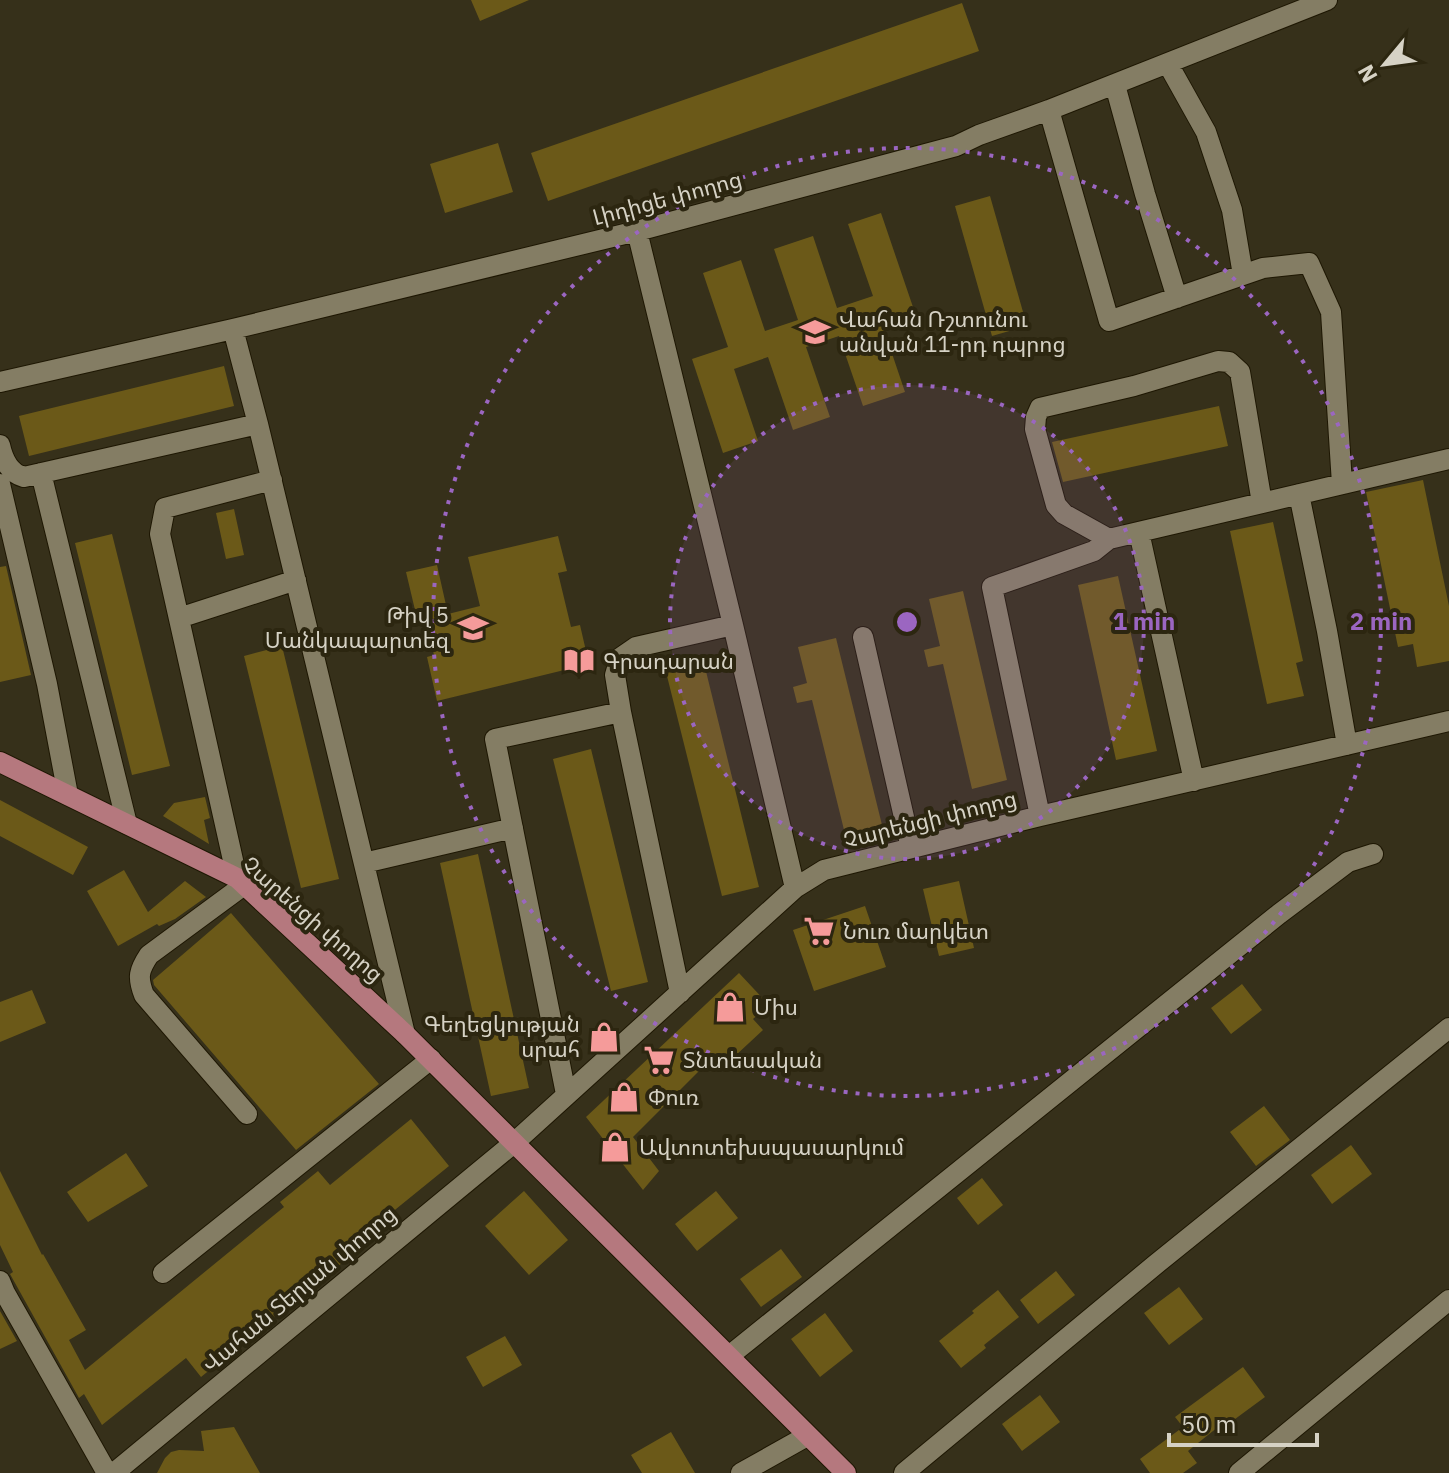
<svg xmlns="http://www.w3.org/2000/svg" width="1449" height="1473" font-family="'IBM Plex Sans','Noto Sans Armenian',sans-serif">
	<rect width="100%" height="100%" fill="#36301a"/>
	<!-- building -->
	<path fill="#6b5918" d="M471,0H529L480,21Z
		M962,3L979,51L548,201L531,153Z
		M498,143L513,192L445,213L430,164Z
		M990,196L1027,326L992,336L955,206Z
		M881,213L914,310L881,321L905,392L863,406L839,336L806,347L830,417L793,430L768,357L734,369L758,441L723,453L692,359L728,347L703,273L741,260L765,331L798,320L774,249L813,236L837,308L873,296L848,224Z
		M224,366L234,406L29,456L19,416Z
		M1219,406L1228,446L1063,482L1052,442Z
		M1423,480L1449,606V661L1417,667L1413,644L1398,647L1366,492Z
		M234,509L244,555L226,559L216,513Z
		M1273,522L1303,661L1296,663L1304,696L1267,704L1230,531Z
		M112,534L170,766L132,775L75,543Z
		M558,536L567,571L558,573L571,627L580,625L589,664L437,701L427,657L434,655L423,608L415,610L406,572L437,565L448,614L480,606L468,557Z
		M6,566L31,675L0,682V567Z
		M1118,576L1157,751L1116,760L1078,585Z
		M963,591L1007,780L972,789L943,664L928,667L924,650L940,646L929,599Z
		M836,638L883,829L846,838L812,700L797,703L793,687L807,683L798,647Z
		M282,646L339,879L301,888L244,656Z
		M702,655L759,887L722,896L664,664Z
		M591,749L648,982L611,991L553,759Z
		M205,797L210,818L204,820L209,844L163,816L174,803Z
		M0,800L88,847L73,875L0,836Z
		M478,854L529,1088L491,1096L440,863Z
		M124,870L148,912L185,881L206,897L175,919L159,926L157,924L118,946L87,891Z
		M959,881L974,948L939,956L923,889Z
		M865,906L886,967L814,991L793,930Z
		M231,913L379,1084L296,1150L154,985L153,980Z
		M739,973L769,1005L753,1019L763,1030L721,1069L711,1059L633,1137L659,1171L643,1190L586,1117Z
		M1242,984L1262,1010L1231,1034L1211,1008Z
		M32,990L46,1023L0,1042V1002Z
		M1264,1106L1290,1140L1256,1166L1230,1132Z
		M411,1119L449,1166L364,1235L369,1241L201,1377L186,1358L102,1425L84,1394L79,1398L10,1274L13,1272L0,1245V1171L42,1255L43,1254L86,1330L69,1340L85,1370L284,1207L280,1202L318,1171L330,1185Z
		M1351,1145L1372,1174L1332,1204L1311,1175Z
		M126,1153L148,1186L88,1222L67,1192Z
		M982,1178L1003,1205L978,1225L957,1198Z
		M524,1191L568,1240L529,1275L485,1226Z
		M716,1191L738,1218L697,1251L675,1224Z
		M781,1249L802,1277L761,1307L740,1279Z
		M1056,1271L1075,1295L1038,1324L1020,1300Z
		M1179,1287L1203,1319L1169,1345L1144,1313Z
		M998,1290L1019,1317L984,1345L986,1348L961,1368L939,1341L974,1313L972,1311Z
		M0,1311L17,1341L0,1349Z
		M825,1313L853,1351L820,1377L791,1339Z
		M505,1336L522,1365L483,1387L466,1357Z
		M1243,1367L1265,1397L1231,1422L1228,1419L1188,1451L1197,1463L1183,1473H1150L1140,1459L1183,1427L1175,1417Z
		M1040,1395L1060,1422L1022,1451L1002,1424Z
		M234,1427L260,1473H157L165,1458L171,1452L179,1450L204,1451L201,1431Z
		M671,1432L695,1473H642L631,1455Z"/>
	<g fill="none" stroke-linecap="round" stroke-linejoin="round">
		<!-- minor casing -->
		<g stroke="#1e1703" stroke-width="22">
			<path id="minor" d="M1168,64L1206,132L1232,210L1243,275
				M1115,85L1145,194L1177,298
				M1049,110L1109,321L1263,268L1309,263L1331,312L1342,484
				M637,231L733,625L795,888
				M233,329L258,424L405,1034
				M0,382L233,329L637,231L956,146L979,135L1049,110L1327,0
				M0,445C3,459 9,473 24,477L258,424
				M41,473L127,824
				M0,484L47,684L68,795
				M1299,494L1327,631L1347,745
				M1139,532L1194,781
				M1109,539L1064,514L1056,505L1035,429L1036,417L1040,408L1134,386L1218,361L1229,362L1240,372L1262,503
				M179,618L296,580
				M863,637L911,848
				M1040,816L992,587L1094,551L1109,539L1449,459
				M364,863L513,828
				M237,878L160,534L165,508L272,480
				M244,885L149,955C139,970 137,977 144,995L247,1114
				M680,993L621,712L615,675L620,658L636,647L733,625
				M566,1094L495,739L621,712
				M163,1273L431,1059
				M0,1281L5,1293L107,1473
				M729,1356L1279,914L1348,862L1373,854
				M114,1473L515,1142L795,888L824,870L1040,816L1449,721
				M741,1473L807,1436
				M904,1473L1155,1265L1449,1028
				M1239,1473L1449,1300"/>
		</g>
		<!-- major casing -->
		<g stroke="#1e1703" stroke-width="22">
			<path id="major" d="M0,762L237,878L405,1034L846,1473"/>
		</g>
		<!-- minor -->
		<use href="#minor" stroke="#847d64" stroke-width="20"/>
		<!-- major -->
		<use href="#major" stroke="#b5787e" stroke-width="20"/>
	</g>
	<!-- distance rings -->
	<circle cx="907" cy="622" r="237" fill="#9b66c1" fill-opacity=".12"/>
	<g fill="none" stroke="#9b66c1" stroke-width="4" stroke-dasharray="4 8">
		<circle cx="907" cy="622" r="237"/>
		<circle cx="907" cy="622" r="474"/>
	</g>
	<!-- icons -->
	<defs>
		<g id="school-bare" transform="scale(2.4)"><path d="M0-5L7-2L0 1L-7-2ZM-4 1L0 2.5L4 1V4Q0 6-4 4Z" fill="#f59b9a" stroke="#2c2610" stroke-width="2.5" paint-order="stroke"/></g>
		<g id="library-bare" transform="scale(2.4)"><path d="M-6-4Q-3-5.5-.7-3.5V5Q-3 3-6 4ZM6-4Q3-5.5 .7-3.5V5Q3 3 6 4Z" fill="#f59b9a" stroke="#2c2610" stroke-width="2.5" paint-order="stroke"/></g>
		<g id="supermarket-bare" transform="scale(2.4)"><path d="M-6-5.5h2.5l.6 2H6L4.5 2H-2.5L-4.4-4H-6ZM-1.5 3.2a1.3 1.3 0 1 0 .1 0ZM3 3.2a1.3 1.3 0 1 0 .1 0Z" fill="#f59b9a" stroke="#2c2610" stroke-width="2.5" paint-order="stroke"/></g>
		<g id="shop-bare" transform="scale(2.4)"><path d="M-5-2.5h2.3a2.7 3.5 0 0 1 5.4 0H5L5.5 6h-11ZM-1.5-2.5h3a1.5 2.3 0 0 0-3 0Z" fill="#f59b9a" stroke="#2c2610" stroke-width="2.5" paint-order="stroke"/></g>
	</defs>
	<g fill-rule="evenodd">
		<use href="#school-bare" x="815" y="332"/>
		<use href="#school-bare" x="473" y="628"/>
		<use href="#library-bare" x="579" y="661"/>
		<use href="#supermarket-bare" x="819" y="931"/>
		<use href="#shop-bare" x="730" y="1007"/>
		<use href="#shop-bare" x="604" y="1037"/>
		<use href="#supermarket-bare" x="659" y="1060"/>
		<use href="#shop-bare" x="624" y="1097"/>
		<use href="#shop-bare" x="615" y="1147"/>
	</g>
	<g text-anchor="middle" stroke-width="8" stroke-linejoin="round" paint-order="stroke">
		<!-- street labels -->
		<g font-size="22" fill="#d6d2c5" stroke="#2c2610">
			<text transform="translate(667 198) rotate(-15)" y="8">Լիդիցե փողոց</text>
			<text transform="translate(930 819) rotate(-14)" y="8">Չարենցի փողոց</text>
			<text transform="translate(313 919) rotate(41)" y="8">Չարենցի փողոց</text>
			<text transform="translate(299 1289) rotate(-40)" y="8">Վահան Տերյան փողոց</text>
		</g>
		<!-- poi labels -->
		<g font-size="22" fill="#d6d2c5" stroke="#2c2610" text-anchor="start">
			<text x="839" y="327">Վահան Ռշտունու<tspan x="839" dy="25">անվան 11-րդ դպրոց</tspan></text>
			<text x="449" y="623" text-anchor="end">Թիվ 5<tspan x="449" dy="25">Մանկապարտեզ</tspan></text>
			<text x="603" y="669">Գրադարան</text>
			<text x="843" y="939">Նուռ մարկետ</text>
			<text x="754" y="1015">Միս</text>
			<text x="580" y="1032" text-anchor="end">Գեղեցկության<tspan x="580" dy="25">սրահ</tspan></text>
			<text x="683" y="1068">Տնտեսական</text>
			<text x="648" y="1105">Փուռ</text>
			<text x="639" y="1155">Ավտոտեխսպասարկում</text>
		</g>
	</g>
	<circle cx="907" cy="622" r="12" fill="#9b66c1" stroke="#2c2610" stroke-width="4"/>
	<g font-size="24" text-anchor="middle" font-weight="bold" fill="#9b66c1" stroke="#2c2610" stroke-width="8" stroke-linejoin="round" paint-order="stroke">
		<text x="1144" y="630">1 min</text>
		<text x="1381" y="630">2 min</text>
	</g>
	<!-- north arrow -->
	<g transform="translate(1385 64) rotate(241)" stroke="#2c2610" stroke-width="6" paint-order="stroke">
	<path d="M0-6L14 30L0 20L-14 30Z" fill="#d6d2c5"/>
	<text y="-12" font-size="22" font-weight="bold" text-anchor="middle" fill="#d6d2c5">N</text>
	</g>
	<!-- scale -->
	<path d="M1169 1433v12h148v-12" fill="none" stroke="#d6d2c5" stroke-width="4"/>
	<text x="1181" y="1433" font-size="24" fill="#d6d2c5" stroke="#2c2610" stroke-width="6" paint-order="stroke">50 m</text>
</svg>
